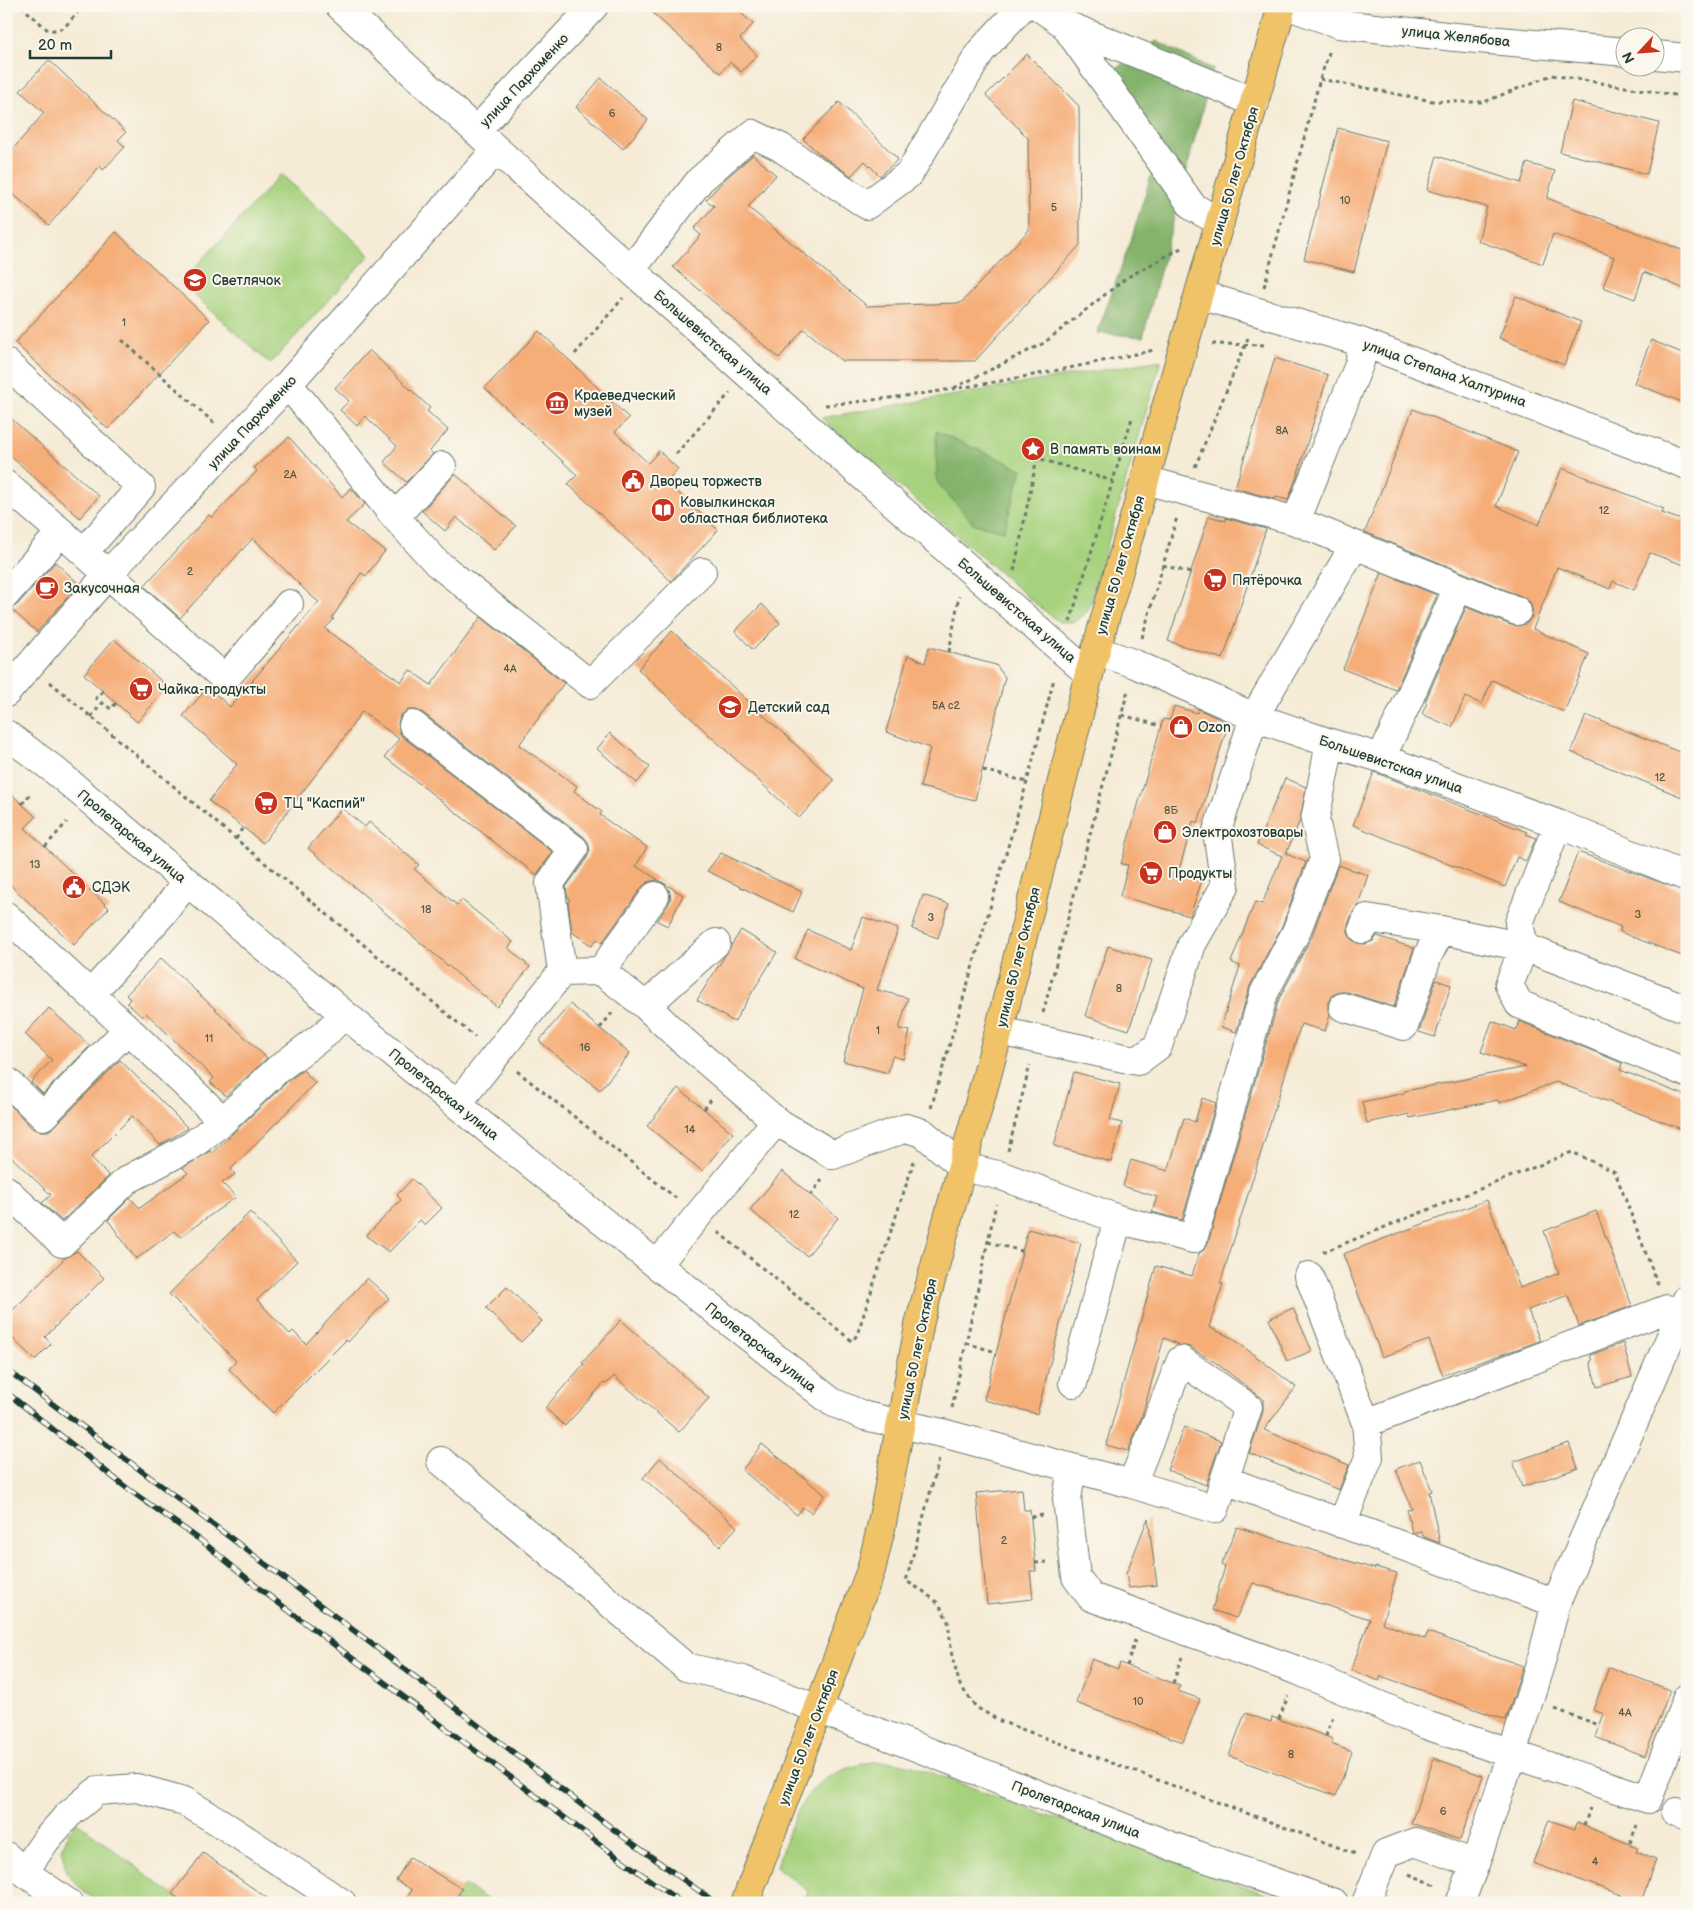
<svg xmlns="http://www.w3.org/2000/svg" width="1693" height="1909" font-family="'Balsamiq Sans',sans-serif">
	<rect width="100%" height="100%" fill="#fbf7ec"/>
	<filter id="ink" filterUnits="userSpaceOnUse"><feTurbulence type="fractalNoise" baseFrequency=".02" numOctaves="2"/><feDisplacementMap in="SourceGraphic" scale="10" xChannelSelector="R" yChannelSelector="G"/><feConvolveMatrix kernelMatrix="1 2 1 2 8 2 1 2 1" color-interpolation-filters="sRGB"/></filter>
	<filter id="wash" filterUnits="userSpaceOnUse"><feTurbulence type="fractalNoise" baseFrequency=".0096" numOctaves="4" result="noise"/><feDisplacementMap in="SourceGraphic" scale="20" xChannelSelector="R" yChannelSelector="G"/><feGaussianBlur stdDeviation="1.12" result="paint"/><feColorMatrix in="noise" values="0 0 0 0 0 0 0 0 0 0 0 0 0 0 0 0 0 1.4 0 .05"/><feComposite in="paint" operator="in"/></filter>
	<g filter="url(#wash)">
		<rect width="100%" height="100%" fill="#f5ebd6"/>
		<!-- green -->
		<path fill="#a6d17d" stroke="#628758" d="M281,174L370,255L270,364L181,283Z
			M1161,360L1088,611L1074,622H1059L1036,604L821,418Z
			M872,1762H894L913,1766L1169,1860L1292,1903H804L808,1891L776,1867C798,1807 803,1776 872,1762Z
			M77,1822L172,1894L185,1903H100L84,1892L66,1872L62,1850L68,1833Z
			M464,1885L493,1903H453Z"/>
		<!-- forest -->
		<path fill="#84b36c" stroke="#527850" d="M1156,41L1213,69L1143,337L1097,333L1130,243L1161,144L1116,69Z
			M936,431L1022,469L1004,531L974,524L937,482Z"/>
		<g id="blocks">
			<!-- building -->
			<path fill="#f6ae79" d="M645,6H733L753,24L740,39L757,55L741,72L730,62L720,73Z
				M1027,54L1079,106L1080,245L975,361H842L804,329L779,358L673,267L701,235L694,229L714,206L706,200L723,181L753,155L776,175L748,207L867,306L961,303L1029,230L1028,138L986,95Z
				M49,60L126,132L118,140L125,147L103,170L100,166L49,225L6,188V157L44,113L20,91Z
				M601,78L648,120L623,149L576,107Z
				M1572,101L1659,123L1647,174L1560,152Z
				M839,102L898,159L880,176L865,161L851,176L821,155L803,139Z
				M1338,128L1387,141L1354,272L1304,259Z
				M1437,156L1521,183L1527,163L1555,171L1547,198L1687,252V290L1644,272L1635,299L1603,287L1614,257L1553,234L1543,264L1478,241L1487,207L1427,190Z
				M116,232L209,320L108,429L15,343Z
				M1516,296L1581,322L1564,365L1499,338Z
				M539,331L629,418L615,432L648,463L659,451L678,469L667,482L718,530L671,581L568,484L577,475L485,388Z
				M1651,340L1687,355V404L1634,383Z
				M369,350L430,408L427,411L448,430L430,451L433,454L406,482L384,462L397,446L365,416L357,426L340,410L349,401L335,388Z
				M1275,358L1328,375L1297,476L1288,500L1276,497L1275,499L1235,488Z
				M1413,409L1518,452L1496,506L1539,525L1562,468L1664,509L1662,513L1687,522V566L1650,553L1634,590L1613,581L1610,589L1557,567L1533,629L1589,654L1564,712L1492,680L1482,704L1465,697L1452,727L1422,714L1427,703L1425,702L1466,607L1511,625L1519,626L1527,623L1532,616V609L1530,602L1523,597L1365,532Z
				M6,414L99,496L80,518L6,452Z
				M289,437L342,497L351,488L365,504L346,522L385,551L366,576L361,573L332,618L334,619L325,629L401,682L410,670L431,685L481,617L564,683L519,745L577,786L574,791L602,812L600,815L626,834L647,847L636,866L683,895L668,926L657,921L668,905L671,897L669,890L664,884L656,880L648,882L642,887L602,943L597,939L592,946L572,932L568,902L570,900L568,898L566,887L587,858L590,850L588,842L584,837L423,713L416,710H408L400,716L398,723L399,731L403,737L553,852L537,874H535L385,757L399,739L362,711L341,742L263,843L209,801L237,764L183,716L208,687L230,707L319,602L310,595L253,538L180,618L144,586L209,515L212,517L257,471L254,468Z
				M455,474L516,526L494,550L456,517L445,531L422,511Z
				M1209,516L1226,521V518L1266,529L1223,659L1168,641Z
				M55,562L79,584L37,632L11,609L18,604Z
				M1382,573L1437,595L1396,690L1343,669Z
				M762,604L780,623L753,650L735,631Z
				M672,631L834,780L799,818L638,669Z
				M114,639L168,687L137,722L84,674Z
				M929,647L996,665L1005,677L975,800L920,787L930,748L886,732L908,655L925,663Z
				M1174,706L1197,713L1198,709L1222,720L1219,729L1226,731L1198,823L1193,821L1179,870L1203,877L1190,916L1120,896L1128,865L1121,864L1163,719L1170,720Z
				M1586,715L1687,755V799L1571,752Z
				M610,733L650,767L637,783L597,749Z
				M1374,772L1527,832L1526,834L1536,838L1526,861L1517,857L1505,887L1353,825Z
				M1285,778L1306,787L1300,820L1286,854L1306,862L1282,926L1250,986L1236,1032L1221,1027L1240,966L1231,962L1255,902L1262,904L1282,856L1257,845Z
				M6,789L36,817L25,828L109,908L74,945L6,881Z
				M342,808L365,827L369,822L419,865L414,869L457,905L462,900L513,942L508,948L530,967L497,1007L308,848Z
				M1578,852L1687,892V958L1620,932L1621,927L1559,902Z
				M721,853L802,892L793,912L707,871Z
				M1338,865L1368,875L1358,905L1353,912L1348,924V932L1351,939L1357,943L1365,944L1373,941L1377,936L1414,948L1394,1007L1348,992H1340L1333,995L1328,1002V1010L1330,1015L1325,1031L1301,1024L1220,1284H1223L1209,1327L1232,1338L1296,1387L1264,1430L1349,1465L1339,1490L1249,1453L1263,1412V1399L1216,1363L1190,1347L1179,1345L1164,1338L1142,1416L1128,1451L1106,1445L1156,1266L1192,1276L1199,1253L1204,1250L1208,1243L1279,999L1311,938Z
				M923,895L949,904L938,938L912,929Z
				M863,917L898,929L877,990L908,998L899,1029L910,1031L903,1059L892,1056L888,1073L843,1061L863,989L795,959L808,930L851,950Z
				M741,930L777,952L734,1022L697,1000Z
				M1108,946L1152,960L1129,1030L1085,1016Z
				M161,958L267,1058L226,1096L210,1082L214,1078L146,1013L142,1017L127,1003L130,999L126,995Z
				M1436,980L1451,985L1435,1037L1419,1032Z
				M570,1004L630,1053L600,1090L539,1041Z
				M49,1008L90,1046L43,1094L31,1082L52,1060L25,1034Z
				M1492,1021L1516,1030L1519,1021L1622,1063L1620,1070L1687,1096V1131L1556,1082L1499,1103L1498,1100L1410,1118L1409,1114L1367,1123L1362,1102L1405,1093V1091L1526,1067L1481,1052Z
				M120,1060L188,1128L160,1145L132,1116L91,1157L109,1176L62,1221L42,1203L51,1195L6,1152V1109L10,1105L32,1128L40,1131H48L54,1127Z
				M303,1070L315,1083L231,1169L235,1174L222,1183L236,1197L180,1237L174,1231L136,1259L108,1220L130,1198L140,1208L188,1173L183,1168L210,1151L212,1153L288,1081Z
				M1074,1072L1120,1084L1110,1120L1122,1123L1111,1162L1054,1146Z
				M678,1088L733,1133L702,1171L647,1126Z
				M1202,1098L1216,1103L1182,1220L1152,1212L1157,1197L1123,1186L1131,1160L1168,1171L1184,1118L1195,1122Z
				M782,1171L838,1218L807,1256L750,1210Z
				M412,1179L442,1208L425,1225L420,1220L389,1252L366,1236L401,1200L397,1195Z
				M1487,1200L1520,1288L1559,1273L1544,1231L1596,1211L1632,1306L1579,1326L1568,1295L1528,1310L1540,1341L1443,1375L1429,1340L1382,1357L1343,1254Z
				M250,1212L297,1261L257,1300L290,1334L293,1331L306,1344L367,1278L389,1298L348,1342L346,1340L273,1413L229,1369L236,1361L169,1294Z
				M1028,1229L1081,1243L1037,1414L984,1400Z
				M77,1251L104,1278L45,1337L51,1344L35,1360L6,1332V1317L65,1258Z
				M507,1287L542,1321L521,1342L486,1308Z
				M1293,1308L1312,1351L1287,1361L1269,1319Z
				M621,1320L709,1398L679,1432L614,1376L606,1384L604,1383L565,1426L545,1408L584,1364L582,1363Z
				M1623,1343L1632,1377L1597,1387L1590,1362L1592,1361L1590,1355Z
				M1184,1427L1221,1441L1206,1485L1167,1470Z
				M1569,1443L1578,1468L1522,1487L1513,1462Z
				M762,1444L825,1495L811,1513L803,1507L797,1515L742,1470Z
				M660,1458L737,1527L720,1546L643,1478Z
				M1420,1460L1432,1491L1429,1492L1440,1543L1424,1537L1421,1531L1412,1533L1407,1510L1412,1509L1396,1469Z
				M1022,1489L1024,1510H1030L1036,1571H1030L1033,1599L987,1604L976,1493Z
				M1148,1518L1157,1585L1129,1588L1126,1574Z
				M1237,1527L1375,1569V1567L1397,1573L1382,1623L1425,1639L1428,1632L1523,1666L1506,1720L1381,1676L1379,1681L1351,1670L1370,1619L1253,1583L1236,1618L1212,1610L1225,1567L1221,1565Z
				M1092,1659L1118,1669L1120,1663L1180,1686L1178,1691L1200,1699L1183,1742L1076,1703Z
				M1609,1667L1670,1690L1645,1756L1595,1737L1604,1714L1593,1710Z
				M1245,1713L1271,1722L1272,1717L1301,1727L1333,1739L1331,1744L1352,1752L1336,1796L1229,1756Z
				M1434,1758L1483,1776L1460,1840L1411,1823Z
				M1549,1820L1575,1829L1577,1823L1637,1847L1635,1851L1656,1859L1641,1902L1533,1863Z
				M203,1853L274,1903H185L172,1894Z
				M410,1857L462,1889L453,1903H404L412,1890L396,1880Z"/>
		</g>
	</g>
	<g filter="url(#ink)">
		<use href="#blocks" fill-opacity="0" stroke="#6a7a6d" stroke-width="1"/>
		<g fill="none" stroke-linecap="round" stroke-linejoin="round">
			<!-- minor casing -->
			<g stroke="#6a7a6d" stroke-width="30">
				<path id="minor" d="M340,6L476,131L640,278L857,471L1089,674
					M1038,6L1064,24L1193,207L1220,222
					M1289,6L1339,24L1455,37L1626,52
					M1064,24L1231,92L1255,103
					M1656,55L1687,58
					M476,131L594,6
					M631,270L700,180L753,134L780,147L867,205L909,174L981,51L1023,6
					M1200,295L1361,342L1687,465
					M1361,342L1360,362L1296,521L1517,611
					M6,363L141,487L84,552
					M288,384L395,517L442,466
					M1145,480L1296,521
					M6,485L61,532L6,594
					M395,517L437,563L590,684L702,572
					M61,532L225,679L289,604
					M1096,650L1135,664L1254,717L1330,743L1381,758L1558,824L1687,877
					M6,693L108,574L288,384L496,150
					M413,725L574,849L550,883L562,972L457,1104
					M6,734L53,769L344,1014L657,1265L832,1402L865,1416L946,1434L1132,1484L1215,1509L1248,1407L1181,1360L1132,1484
					M1381,758L1408,701L1458,587
					M1558,824L1519,923L1524,947L1509,985L1519,1004L1687,1073
					M6,916L128,1029L223,1121L278,1069L325,1034L344,1014
					M1363,929L1367,918L1441,930L1524,947L1687,1009
					M601,971L646,1006L716,943
					M562,972L601,971L655,896
					M91,994L163,913L187,882
					M646,1006L681,1039L776,1121
					M1343,1007L1404,1026L1428,955L1441,930
					M999,1031L1138,1061L1158,1046L1192,944L1225,886L1217,831L1254,717L1354,546
					M8,1082L43,1116L128,1029
					M6,1190L62,1243L127,1180L191,1146L223,1121
					M657,1265L776,1121L833,1155L906,1128L923,1133L963,1167L1002,1176L1118,1219L1193,1239L1264,993L1296,932L1324,859L1315,820L1330,743
					M1309,1276L1366,1423L1369,1457L1342,1524
					M1687,1299L1556,1603L1542,1658L1512,1754L1648,1799L1687,1698
					M1073,1383L1118,1219
					M1366,1423L1667,1309L1680,1313
					M441,1461L686,1667L743,1680L1174,1847L1334,1903
					M1072,1468L1067,1499L1076,1577L1091,1597L1299,1671L1426,1725L1512,1754L1475,1864L1460,1903
					M1225,1480L1556,1603
					M1676,1812L1687,1816
					M6,1856L24,1872L68,1903
					M24,1872L46,1840L68,1815L97,1791L137,1788L184,1801L219,1822L342,1903
					M1366,1903L1386,1853L1415,1842L1475,1864"/>
			</g>
			<!-- major casing -->
			<g stroke="#6a7a6d" stroke-width="30">
				<path id="major" d="M745,1903L871,1570L881,1528L920,1321L999,1031L1089,674L1282,6"/>
			</g>
			<!-- path -->
			<path stroke="#6a7a6d" stroke-width="3" stroke-dasharray="4 4" stroke-linecap="butt" d="M21,6L49,31L64,28L83,6
				M1320,79L1432,101L1461,102H1484L1552,75L1687,97
				M1264,287L1320,79L1330,50
				M122,340L214,423
				M1212,344L1268,345
				M575,354L623,298
				M954,388L1044,343L1126,278L1183,247
				M825,405C936,395 1045,374 1154,350
				M676,454L730,393
				M1195,467L1248,338
				M1163,565L1194,574
				M1014,571L1037,458L1113,481
				M1070,622L1132,418
				M1142,638L1177,517
				M949,652L959,596
				M50,682L236,839L475,1037
				M103,691L96,698L111,709L116,703
				M1122,715L1161,726
				M91,717L102,703
				M983,770L1027,782
				M22,804L32,792
				M236,839L243,827
				M45,847L67,822
				M1043,1013L1128,690
				M600,1028L612,1013
				M517,1071L676,1198
				M931,1108L1027,782L1054,679
				M704,1109L711,1100
				M1008,1151L1030,1065
				M810,1195L822,1180
				M718,1232L852,1341L857,1335L914,1161
				M988,1242L1022,1251
				M1323,1252L1572,1152L1615,1172L1658,1285
				M966,1343L996,1352
				M952,1408L996,1204
				M939,1460L906,1581L923,1591L939,1604L948,1621L952,1657L960,1685L976,1707L1000,1721L1356,1854
				M1031,1517L1043,1515
				M1035,1563L1047,1562
				M1127,1666L1135,1640
				M1173,1683L1182,1657
				M1555,1709L1599,1725
				M1279,1719L1288,1696
				M1326,1736L1333,1716
				M1584,1826L1590,1808
				M1630,1843L1637,1825
				M1409,1874L1438,1886"/>
			<!-- minor -->
			<use href="#minor" stroke="#fff" stroke-width="28"/>
			<!-- major -->
			<use href="#major" stroke="#f1c369" stroke-width="28"/>
			<!-- rail casing -->
			<g stroke="#1f3d34" stroke-width="5.5">
				<path id="rail" d="M6,1369L393,1660L621,1835L716,1903
					M6,1392L128,1489L203,1542L260,1589L609,1851L682,1903"/>
			</g>
			<!-- rail -->
			<use href="#rail" stroke="#fbf7ec" stroke-width="4" stroke-dasharray="11" stroke-linecap="butt"/>
		</g>
	</g>
	<!-- icons -->
	<defs>
		<g id="school-disc" transform="scale(1.25)"><circle r="9.5" fill="#c8321e" stroke="#fbf7ec"/><path d="M0-5L7-2L0 1L-7-2ZM-4 1L0 2.5L4 1V4Q0 6-4 4Z" fill="#fff"/></g>
		<g id="museum-disc" transform="scale(1.25)"><circle r="9.5" fill="#c8321e" stroke="#fbf7ec"/><path d="M0-6L6-3V-2H-6V-3ZM-5-1h2V3h-2ZM-1-1h2V3h-2ZM3-1h2V3H3ZM-6 4H6V6H-6Z" fill="#fff"/></g>
		<g id="sight-disc" transform="scale(1.25)"><circle r="9.5" fill="#c8321e" stroke="#fbf7ec"/><path d="M0-6L1.8-2.2L6-1.7L2.9 1.2L3.7 5.4L0 3.3L-3.7 5.4L-2.9 1.2L-6-1.7L-1.8-2.2Z" fill="#fff"/></g>
		<g id="civic-disc" transform="scale(1.25)"><circle r="9.5" fill="#c8321e" stroke="#fbf7ec"/><path d="M-.6-6.5H3V-4.5H.6V-3L4-1V1h2V6H-6V1h2V-1L-.6-3ZM-1.2 2.5V6h2.4V2.5Z" fill="#fff"/></g>
		<g id="library-disc" transform="scale(1.25)"><circle r="9.5" fill="#c8321e" stroke="#fbf7ec"/><path d="M-6-4Q-3-5.5-.7-3.5V5Q-3 3-6 4ZM6-4Q3-5.5 .7-3.5V5Q3 3 6 4Z" fill="#fff"/></g>
		<g id="supermarket-disc" transform="scale(1.25)"><circle r="9.5" fill="#c8321e" stroke="#fbf7ec"/><path d="M-6-5.5h2.5l.6 2H6L4.5 2H-2.5L-4.4-4H-6ZM-1.5 3.2a1.3 1.3 0 1 0 .1 0ZM3 3.2a1.3 1.3 0 1 0 .1 0Z" fill="#fff"/></g>
		<g id="cafe-disc" transform="scale(1.25)"><circle r="9.5" fill="#c8321e" stroke="#fbf7ec"/><path d="M-5.5-4.5H6V0H3Q3 3.5 0 3.5H-2.5Q-5.5 3.5-5.5 0ZM3-3.2v2h1.7v-2ZM-6 4.5H4V6H-6Z" fill="#fff"/></g>
		<g id="shop-disc" transform="scale(1.25)"><circle r="9.5" fill="#c8321e" stroke="#fbf7ec"/><path d="M-5-2.5h2.3a2.7 3.5 0 0 1 5.4 0H5L5.5 6h-11ZM-1.5-2.5h3a1.5 2.3 0 0 0-3 0Z" fill="#fff"/></g>
	</defs>
	<g fill-rule="evenodd">
		<use href="#school-disc" x="195" y="280"/>
		<use href="#museum-disc" x="557" y="403"/>
		<use href="#sight-disc" x="1033" y="449"/>
		<use href="#civic-disc" x="633" y="481"/>
		<use href="#library-disc" x="663" y="510"/>
		<use href="#supermarket-disc" x="1215" y="580"/>
		<use href="#cafe-disc" x="47" y="588"/>
		<use href="#supermarket-disc" x="141" y="689"/>
		<use href="#school-disc" x="730" y="707"/>
		<use href="#shop-disc" x="1181" y="727"/>
		<use href="#supermarket-disc" x="266" y="803"/>
		<use href="#shop-disc" x="1165" y="832"/>
		<use href="#supermarket-disc" x="1151" y="873"/>
		<use href="#civic-disc" x="74" y="887"/>
	</g>
	<g text-anchor="middle" stroke-width="4" stroke-linejoin="round" paint-order="stroke">
		<!-- number labels -->
		<g font-size="11" fill="#555945">
			<text x="719" y="51">8</text>
			<text x="612" y="117">6</text>
			<text x="1345" y="204">10</text>
			<text x="1054" y="211">5</text>
			<text x="124" y="326">1</text>
			<text x="1282" y="434">8А</text>
			<text x="290" y="478">2А</text>
			<text x="1604" y="514">12</text>
			<text x="190" y="575">2</text>
			<text x="510" y="672">4А</text>
			<text x="946" y="709">5А с2</text>
			<text x="1660" y="781">12</text>
			<text x="1171" y="814">8Б</text>
			<text x="35" y="868">13</text>
			<text x="426" y="913">18</text>
			<text x="1638" y="918">3</text>
			<text x="931" y="921">3</text>
			<text x="1119" y="992">8</text>
			<text x="878" y="1034">1</text>
			<text x="209" y="1042">11</text>
			<text x="585" y="1051">16</text>
			<text x="690" y="1133">14</text>
			<text x="794" y="1218">12</text>
			<text x="1004" y="1544">2</text>
			<text x="1138" y="1705">10</text>
			<text x="1625" y="1716">4А</text>
			<text x="1291" y="1758">8</text>
			<text x="1443" y="1815">6</text>
			<text x="1595" y="1865">4</text>
		</g>
		<!-- street labels -->
		<g font-size="14" fill="#1f3d34" stroke="#fbf7ec">
			<text transform="translate(1456 36) rotate(6)" y="5">улица Желябова</text>
			<text transform="translate(524 80) rotate(-47)" y="5">улица Пархоменко</text>
			<text transform="translate(1234 176) rotate(-74)" y="5">улица 50 лет Октября</text>
			<text transform="translate(713 342) rotate(41)" y="5">Большевистская улица</text>
			<text transform="translate(1445 373) rotate(20)" y="5">улица Степана Халтурина</text>
			<text transform="translate(252 422) rotate(-47)" y="5">улица Пархоменко</text>
			<text transform="translate(1120 565) rotate(-74)" y="5">улица 50 лет Октября</text>
			<text transform="translate(1017 610) rotate(41)" y="5">Большевистская улица</text>
			<text transform="translate(1391 764) rotate(19)" y="5">Большевистская улица</text>
			<text transform="translate(132 836) rotate(40)" y="5">Пролетарская улица</text>
			<text transform="translate(1018 957) rotate(-76)" y="5">улица 50 лет Октября</text>
			<text transform="translate(444 1094) rotate(39)" y="5">Пролетарская улица</text>
			<text transform="translate(761 1347) rotate(38)" y="5">Пролетарская улица</text>
			<text transform="translate(917 1349) rotate(-78)" y="5">улица 50 лет Октября</text>
			<text transform="translate(808 1737) rotate(-69)" y="5">улица 50 лет Октября</text>
			<text transform="translate(1076 1809) rotate(21)" y="5">Пролетарская улица</text>
		</g>
		<!-- poi labels -->
		<g font-size="14" fill="#1f3d34" stroke="#fbf7ec" text-anchor="start">
			<text x="212" y="285">Светлячок</text>
			<text x="574" y="400">Краеведческий<tspan x="574" dy="16">музей</tspan></text>
			<text x="1050" y="454">В память воинам</text>
			<text x="650" y="486">Дворец торжеств</text>
			<text x="680" y="507">Ковылкинская<tspan x="680" dy="16">областная библиотека</tspan></text>
			<text x="1232" y="585">Пятёрочка</text>
			<text x="64" y="593">Закусочная</text>
			<text x="158" y="694">Чайка-продукты</text>
			<text x="748" y="712">Детский сад</text>
			<text x="1198" y="732">Ozon</text>
			<text x="284" y="808">ТЦ "Каспий"</text>
			<text x="1182" y="837">Электрохозтовары</text>
			<text x="1168" y="878">Продукты</text>
			<text x="92" y="892">СДЭК</text>
		</g>
	</g>
	<!-- margin -->
	<rect width="1693" height="1909" fill="none" stroke="#fbf7ec" stroke-width="25"/>
	<!-- north arrow -->
	<g transform="translate(1640 52) rotate(244)"><circle r="24" fill="#fbf7ec" stroke="#a3ada2"/>
	<path d="M0-4L9 19L0 12L-9 19Z" fill="#c8321e"/>
	<text y="-8" font-size="14" font-weight="bold" text-anchor="middle" fill="#1f3d34">N</text>
	</g>
	<!-- scale -->
	<path d="M30 50v8h81v-8" fill="none" stroke="#1f3d34" stroke-width="2.5"/>
	<text x="38" y="50" font-size="15" fill="#1f3d34" stroke="#fbf7ec" stroke-width="4" paint-order="stroke">20 m</text>
</svg>
